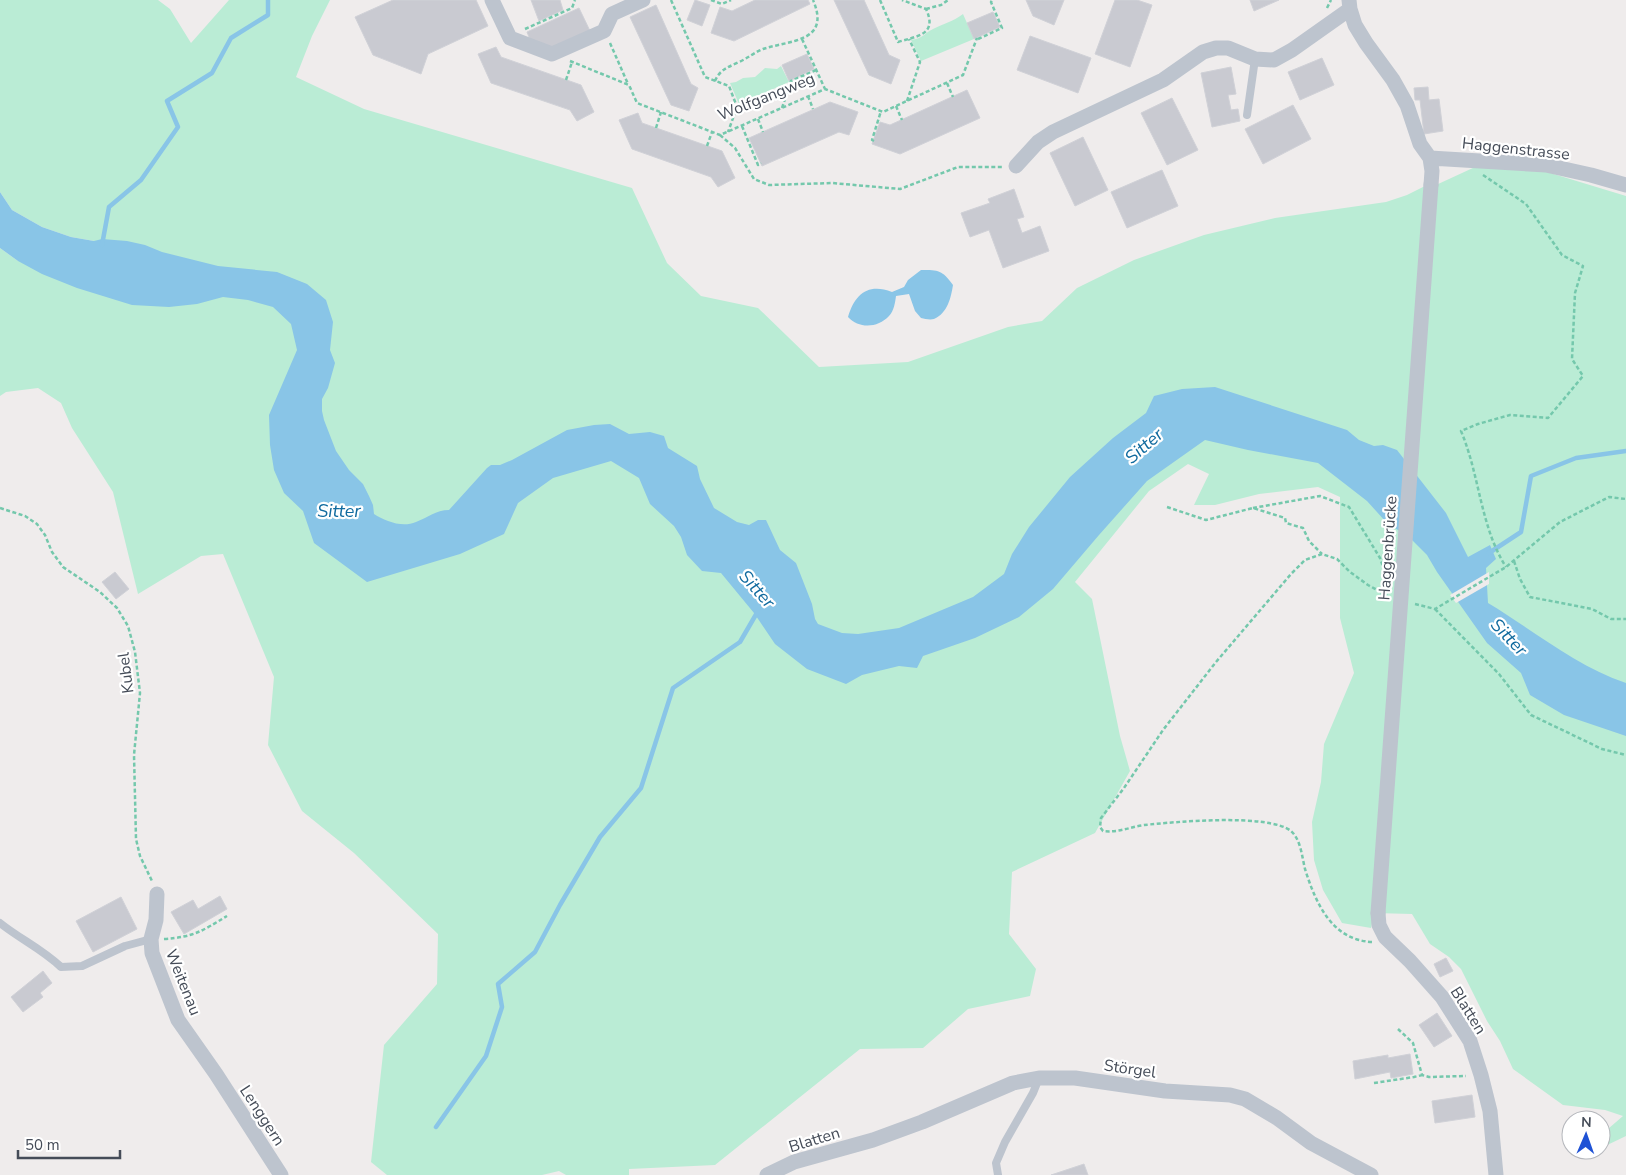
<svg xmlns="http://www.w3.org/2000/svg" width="1626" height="1175" font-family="'Nunito Sans',sans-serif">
	<rect width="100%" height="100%" fill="#efecec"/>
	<!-- green -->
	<path fill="#baecd5" d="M0,0H158L170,9L191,43L229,0H330L312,36L296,77L364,109L632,188L667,263L701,296L758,308L819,367L908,362L1008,327L1042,321L1077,288L1134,260L1204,235L1275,218L1386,202L1407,195L1427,185H1436L1475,167L1547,172L1626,196V1136L1601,1148V1135L1623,1116L1605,1110L1563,1105L1513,1069L1500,1041L1487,1021L1461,969L1449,957L1430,944L1412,914L1374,913L1371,928L1342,923L1323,890L1314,860L1312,822L1321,782L1324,744L1354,673L1340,618V497L1318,487L1259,494L1215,505H1194L1209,474L1188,464L1149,491L1075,582L1092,599L1120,736L1130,771L1095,833L1012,872L1009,934L1036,969L1030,996L968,1009L923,1048L860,1049L715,1165L629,1169V1175H566L559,1171L542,1175H387L371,1162L384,1045L437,984L438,934L354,853L302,811L268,745L274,677L223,554L201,556L138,594L113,492L72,428L61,403L38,388L6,392L0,396V248L18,261L94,241L71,237L42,227L12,210L0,192Z
		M963,14L974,39L921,61L911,40C924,38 923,34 933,29C945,23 952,22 963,14Z
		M781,66L789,82L739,104L730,83L736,82L743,78L755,77L765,68L777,69Z"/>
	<!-- water -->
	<path fill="#89c5e7" d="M0,192L12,210L42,227L71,237L94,241L102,239L127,241L145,245L162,252L218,266L277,272L307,284L326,300L333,322L330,350L335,363L328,388L322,399V411L324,420L336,451L349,470L363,484L369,496L373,505L374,514C385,521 402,528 416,522C427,518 436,510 449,510L487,468L491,465H500L512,460L567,430L594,425L610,424L629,434L650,432L664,436L668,448L697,466L700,479L714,508L737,522L749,525L758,520H766L780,550L796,563L812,604L815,619L818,624L842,633L858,634L899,628L973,597L1004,574L1012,554L1029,527L1070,477L1113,438L1146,413L1154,396L1182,389L1215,387L1347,430L1359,440L1374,446L1383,445L1397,450L1446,513L1468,557L1490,545L1496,559L1486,568L1488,603C1533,630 1576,666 1626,683V736L1564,715L1530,695L1521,673L1487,643L1437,572L1427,555L1410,538L1386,522L1367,501L1318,463L1248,450L1205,440L1147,481L1099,535L1053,589L1019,617L975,638L923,656L917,668L899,666L862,675L846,684L807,669L775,644L754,613L721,573L702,571L687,555L681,537L674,526L650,504L639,478L611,461L553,478L518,503L504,534L460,554L367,582L314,543L303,511L284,493L274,470L270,445L269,415L297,350L291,324L273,307L248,300L223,297L197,304L169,307L132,305L77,288L42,274L18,261L0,248Z
		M921,270C939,270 942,270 953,285C951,297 948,313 934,319C930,320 925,319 921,318L915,311L909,294L896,296C895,303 894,311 889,316C878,328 859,329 848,317C855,294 868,283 892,292L904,287L908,280Z"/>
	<!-- pier -->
	<path fill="#efecec" d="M1489,572V584L1456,603L1450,595Z"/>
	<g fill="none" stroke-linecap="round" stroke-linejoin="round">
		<!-- stream -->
		<path stroke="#89c5e7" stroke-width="4.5" d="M102,245L109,207L141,180L178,127L167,101L212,73L231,38L268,15V0
			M1489,553L1521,532L1531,476L1576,458L1626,451
			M436,1127L486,1056L502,1007L498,984L535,952L560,905L600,837L641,788L673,688L740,642L758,611"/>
	</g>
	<!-- building -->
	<path fill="#c9cad1" stroke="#d0d1d7" d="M393,0H476L488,26L428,54L421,74L373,55L355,17Z
		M531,0H560L563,10L539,21Z
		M695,0L710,5L702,26L687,20Z
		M755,0H808L810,4L734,41L711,33L720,7L732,11Z
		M834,0H864L889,55L900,60L891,84L869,75Z
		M1026,0H1064L1054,25L1033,16Z
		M1115,0H1137L1152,5L1130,67L1095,54Z
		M1250,0H1279L1254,11Z
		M656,5L691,84L698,88L689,111L671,105L630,17Z
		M579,8L591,33L552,50L539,45L536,40L531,42L527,32Z
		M993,12L1000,27L974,39L967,23Z
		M1030,36L1091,58L1078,93L1017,70Z
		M496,47L501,57L581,85L594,112L577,121L570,110L491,83L478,54Z
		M807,54L814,69L789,81L782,65Z
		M1322,58L1334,85L1300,100L1288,72Z
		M1231,67L1236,94L1228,95L1231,110L1238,109L1240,121L1212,127L1201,73Z
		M1428,87L1429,100L1439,99L1443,131L1424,134L1420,100H1415L1414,88Z
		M967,90L980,118L900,154L872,144L880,122L890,125Z
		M1172,98L1198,150L1167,165L1141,113Z
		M830,102L858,112L849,135L839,132L762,166L749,138Z
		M1293,105L1311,139L1263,164L1245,129Z
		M638,113L642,123L722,151L735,178L718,187L711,177L632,149L619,120Z
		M1083,137L1108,190L1075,206L1050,153Z
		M1162,170L1178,206L1127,228L1111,192Z
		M1014,189L1024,217L1017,219L1022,233L1040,226L1049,251L1003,268L989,230L970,237L961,213L990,203L988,199Z
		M115,572L129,589L116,599L102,582Z
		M220,896L227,909L184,934L171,912L193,900L198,909Z
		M121,897L137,929L93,952L76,921Z
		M1446,958L1453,971L1440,977L1434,964Z
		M43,971L52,983L40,993L43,997L23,1012L11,997Z
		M1437,1013L1452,1036L1434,1047L1419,1025Z
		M1410,1054L1413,1074L1391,1078L1390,1072L1355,1079L1353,1061L1388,1055V1058Z
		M1472,1095L1475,1117L1435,1123L1432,1101Z
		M1084,1164L1088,1175H1051Z"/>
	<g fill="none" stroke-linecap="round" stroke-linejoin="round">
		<!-- path -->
		<path stroke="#74c8ac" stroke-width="2.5" stroke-dasharray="4 2.5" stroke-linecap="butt" d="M671,0L705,77L729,86L737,107L728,132
			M711,0L722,4L731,0
			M880,0L898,42C917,36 938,35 926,9L902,0
			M1327,8L1331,0
			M926,9L941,5L948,0
			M525,29L572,8L575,0
			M802,39L825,89
			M978,39L1002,28L991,2L992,0
			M610,43L628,84
			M570,61L629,85L637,103L720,135L825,89L883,112L963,75L977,38
			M566,80L572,62
			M715,81C720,69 729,67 739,62C748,58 755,52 763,49C791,40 831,42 813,0
			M947,83L953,97
			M808,96L813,109
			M907,101L920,62L909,39
			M896,106L902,120
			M782,108L791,81L816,70
			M758,119L763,132
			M742,126L758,165L761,163
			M656,128L661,112
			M720,135L735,148L754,179L769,185L832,183L900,189L958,167H1003
			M874,141L872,140L881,111
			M707,146L712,132
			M1483,175L1526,204L1562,255L1583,266L1575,293L1572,359L1583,376L1548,418L1510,415L1478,424L1461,431C1480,476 1480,526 1506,567
			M1167,507L1206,520L1253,508L1285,518L1286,523L1303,528L1309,541L1322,554
			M0,508L25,516L37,524L45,535L52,552L63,567L100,592L117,608L128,626L135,652L140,693L134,755L136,839L140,856L152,881
			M1253,508L1320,496L1349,507L1380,558L1388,581
			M1514,561L1520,579L1530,597L1592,609L1611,619H1626
			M1415,604L1435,609L1506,567L1560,522L1609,497L1626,499
			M1435,609L1499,674L1531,715L1602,749L1626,755
			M164,939C194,937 202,931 227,916
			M1372,942C1332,940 1316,904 1305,869C1302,857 1301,840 1291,831C1268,813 1174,822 1144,825C1130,827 1118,833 1103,831L1100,827L1101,818L1124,788L1163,730L1216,662L1291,574L1305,560L1322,554L1337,559L1350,572L1368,585L1388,596
			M1398,1029L1413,1043L1422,1075L1429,1077L1466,1076
			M1374,1083L1414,1077L1422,1075"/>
		<!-- lane -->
		<path stroke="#bdc4ce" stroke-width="8" d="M1247,115L1255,59
			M0,923C20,939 42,949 61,967L82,966L125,946L151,939
			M998,1175L996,1163L1005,1142L1033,1093L1039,1078"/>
		<!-- street -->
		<path stroke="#bdc4ce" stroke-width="15" d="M492,0L510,38L552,54L604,31L612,14L643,0
			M1349,0L1350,9L1355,25L1366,43L1393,80L1407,105L1420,144L1430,158L1432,171L1431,185
			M1430,158L1546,165L1591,175L1626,185
			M1016,166L1038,142L1053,132L1163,80L1203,52L1216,48H1228L1255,59L1274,60L1292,50L1350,9
			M157,894L156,920L151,939L152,953L178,1020L216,1074L281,1175
			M1378,913L1379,925L1385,937L1410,961L1442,997L1470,1041L1481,1075L1490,1111L1496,1175
			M767,1175L794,1162L873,1140L922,1122L1013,1083L1039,1078H1075L1165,1091L1230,1095L1245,1099L1277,1118L1311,1143L1371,1175"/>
		<!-- street-bridge -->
		<path stroke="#bdc4ce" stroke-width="15" d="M1378,913L1431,185"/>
	</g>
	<g text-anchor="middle" stroke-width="4.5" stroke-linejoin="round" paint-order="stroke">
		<!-- street labels -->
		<g font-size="16" fill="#454c58" stroke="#fff">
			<text transform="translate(766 96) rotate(-22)" y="6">Wolfgangweg</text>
			<text transform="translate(1516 148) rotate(6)" y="6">Haggenstrasse</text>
			<text transform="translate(1387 548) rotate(-86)" y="6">Haggenbrücke</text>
			<text transform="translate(125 673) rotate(-97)" y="6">Kubel</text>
			<text transform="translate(184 982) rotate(68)" y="6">Weitenau</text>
			<text transform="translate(1469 1010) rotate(58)" y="6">Blatten</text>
			<text transform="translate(1130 1068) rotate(8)" y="6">Störgel</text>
			<text transform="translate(263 1115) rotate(57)" y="6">Lenggern</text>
			<text transform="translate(814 1139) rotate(-17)" y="6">Blatten</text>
		</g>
		<!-- water labels -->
		<g font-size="18" font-style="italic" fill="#116b9f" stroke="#fff">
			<text transform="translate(1144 446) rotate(-41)" y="6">Sitter</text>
			<text x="339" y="517">Sitter</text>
			<text transform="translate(757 589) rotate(48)" y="6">Sitter</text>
			<text transform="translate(1509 637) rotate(46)" y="6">Sitter</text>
		</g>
	</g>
	<!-- north arrow -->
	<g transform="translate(1586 1135) rotate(2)"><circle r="24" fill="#ffffff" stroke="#b5b7bc"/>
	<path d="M0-4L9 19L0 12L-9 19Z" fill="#1f52d5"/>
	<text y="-8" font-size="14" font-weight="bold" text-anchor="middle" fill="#454c58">N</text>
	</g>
	<!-- scale -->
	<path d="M18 1150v8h102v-8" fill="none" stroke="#454c58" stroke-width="2.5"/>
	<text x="25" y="1150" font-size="15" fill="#454c58" stroke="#ffffff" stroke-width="4" paint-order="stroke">50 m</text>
</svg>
